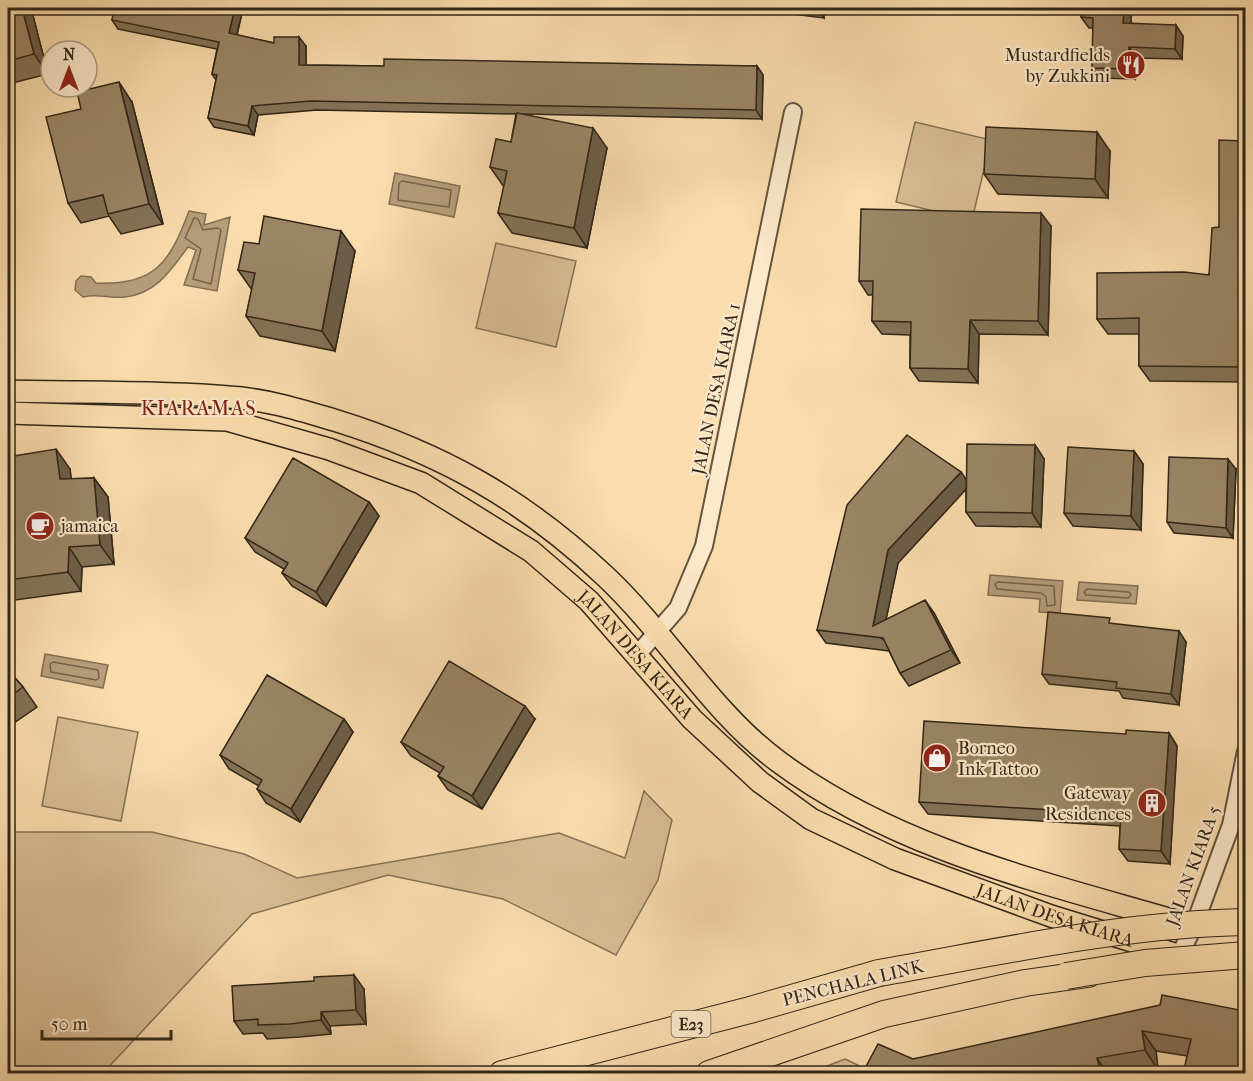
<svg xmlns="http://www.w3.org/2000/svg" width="1253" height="1081" font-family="'IM FELL French Canon',serif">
	<rect width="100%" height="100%" fill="#fadcad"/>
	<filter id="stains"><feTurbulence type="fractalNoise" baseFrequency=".00333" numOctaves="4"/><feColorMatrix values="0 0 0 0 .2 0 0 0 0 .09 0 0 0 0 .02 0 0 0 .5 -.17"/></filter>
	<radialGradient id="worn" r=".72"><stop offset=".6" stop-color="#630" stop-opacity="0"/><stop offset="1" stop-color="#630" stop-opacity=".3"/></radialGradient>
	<!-- green -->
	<path fill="#d8bd94" stroke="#847256" stroke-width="1.5" d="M915,122L991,140L972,220L896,202Z
		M496,243L576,261L556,347L476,328Z
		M58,717L138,732L121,821L42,806Z
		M644,791L672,820L658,880L616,955L503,899L388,875L252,914L103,1073H8V832H152L244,854L297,878L559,833L625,858Z
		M845,1059L864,1068L856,1073H809Z"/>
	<!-- water -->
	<path fill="#b69e7a" stroke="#816e52" stroke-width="1.5" d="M395,173L460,186L454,217L389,204Z
		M189,211L206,214L204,225L230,217L217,291L184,285L196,250L188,247C171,270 156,294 125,297C110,299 98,293 83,297L75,290L76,281L81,276L91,277L96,283C155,286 170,262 189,211Z
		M990,575L1063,581L1060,613L1039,612L1040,599L988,595Z
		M1079,582L1138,586L1136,604L1077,600Z
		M45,654L108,665L103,688L41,676Z"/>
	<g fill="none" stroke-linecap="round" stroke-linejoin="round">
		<!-- shore -->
		<path stroke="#746248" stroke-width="1.5" d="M402,181L451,190L449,207L398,200L399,183Z
			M194,218L198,219L203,230L218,228L221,230L211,284L193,279L201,249L185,238Z
			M998,582L1054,586L1055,605L1047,606L1046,597L1041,593L997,589L995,584Z
			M1087,589L1129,592L1131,595L1128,598L1086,595L1084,592Z
			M53,662L98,670L99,678L96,680L51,672L50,664Z"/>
		<!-- minor casing -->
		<g stroke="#63543c" stroke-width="20">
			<path id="minor" d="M636,656L678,608L704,546L793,112
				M1179,956L1194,926L1231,825L1246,751"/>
		</g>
		<!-- major casing -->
		<g stroke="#312617" stroke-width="24">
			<g id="major">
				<path d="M8,391C81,393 156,391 229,397C265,399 300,410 334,420C441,453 523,499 605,576C666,633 712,713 779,762C898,850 1043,882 1182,923"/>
				<path id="s1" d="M8,413L227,420L329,449L421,483L531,551L589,601L692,719L760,782L811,819L895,859L1051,916L1184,957"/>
			</g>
		</g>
		<!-- highway casing -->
		<g stroke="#312617" stroke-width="28">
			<path id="highway" d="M502,1074L750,1010L879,973
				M709,1074L884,1014L1025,983L1088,974"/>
		</g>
		<!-- minor -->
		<use href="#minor" stroke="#fce8ca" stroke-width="16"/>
		<!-- major -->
		<use href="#major" stroke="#fadcad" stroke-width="21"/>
		<!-- highway -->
		<use href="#highway" stroke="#fadcad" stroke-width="26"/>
		<!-- highway-bridge casing -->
		<g stroke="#312617" stroke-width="28" stroke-linecap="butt">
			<path id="highway-bridge" d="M879,973C1000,952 1122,924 1246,922
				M1066,976L1145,963L1246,955"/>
		</g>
		<!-- highway-bridge -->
		<use href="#highway-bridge" stroke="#fadcad" stroke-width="26"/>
	</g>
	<!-- wall -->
	<path fill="#847257" stroke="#312617" stroke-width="1.5" d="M8,8H31L48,74L8,84Z
		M293,8H825L824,18L792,14Z
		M1082,8H1131V23L1183,36L1182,59L1136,58L1135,79L1099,78L1092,68L1093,28H1089L1081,17Z
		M242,13L237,35L274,43L306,46V65L384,66H757L763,75L762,119L523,114L607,148L587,248L512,233L498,213L504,187L490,167L511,142L516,114L317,110L258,115L254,135L214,127L208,118L216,80L212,74L217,49L118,29L112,20Z
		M132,102L163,224L121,234L109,216L81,223L68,203Z
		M1245,125V382L1150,381L1139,366V334H1108L1097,319L1209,275L1219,227L1244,141Z
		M1110,151L1108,198L998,194L984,174Z
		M1051,226L1048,335L979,334L978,383L919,381L910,368V335L882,334L872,321L873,295H868L859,281Z
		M259,244L355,251L335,351L260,336L246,316L252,290L238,270Z
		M1035,445L1044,459L1041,527L976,526L966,512V489L898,563L886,619L934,613L960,663L909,686L900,673L889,651L826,643L817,630L961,472L966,481Z
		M1134,451L1143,464L1141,530L1073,526L1064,513Z
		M8,457L70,469L71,479L94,478L108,497L114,564L82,567L81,591L8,601Z
		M1236,469L1233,538L1174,533L1167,522Z
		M369,502L379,516L326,606L292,586L282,573L284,569L255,552L245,538Z
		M1113,624L1186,642L1179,705L1123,698L1119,691L1049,684L1042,674Z
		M8,670L23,687L37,707L8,727Z
		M344,719L353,732L300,822L266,803L257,789L259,786L229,769L220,755Z
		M535,719L482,809L448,790L438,776L440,773L411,756L401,742Z
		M1169,733L1177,746L1170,864L1128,861L1119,849L1120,826L928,814L919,802L1126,734Z
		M364,989L366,1024L330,1026L331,1034L300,1037L267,1039L263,1033L243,1034L234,1021Z
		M1245,1011L1187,1056L1156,1051L1158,1070L1134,1074H862L913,1059Z"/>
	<!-- shaded-wall -->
	<path fill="#6c5d47" stroke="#312617" stroke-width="1.5" d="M22,8H31L48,74L34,54Z
		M235,8H238L242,13L235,42L229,33Z
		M820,8H825L824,18L819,11Z
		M1124,8H1131V33L1123,23Z
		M1176,25L1183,36L1182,59L1175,49Z
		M299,37L306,46V74L299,65Z
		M1129,47L1136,58L1135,79L1128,69Z
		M757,66L763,75L762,119L756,110Z
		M119,82L132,102L163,224L149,204Z
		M252,106L258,115L254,135L248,126Z
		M593,128L607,148L587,248L574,228Z
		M1097,132L1110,151L1108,198L1095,179Z
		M1041,213L1051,226L1048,335L1038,321Z
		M341,231L355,251L335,351L322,331Z
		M970,320L979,334L978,383L968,369Z
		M1035,445L1044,459L1041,527L1032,513Z
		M56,449L70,469L74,499L60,479Z
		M1134,451L1143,464L1141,530L1131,516Z
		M1228,459L1236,469L1233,538L1226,528Z
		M961,472L970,485L898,563L882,639L873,626L888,550Z
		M94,478L108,497L114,564L100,545Z
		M369,502L379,516L326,606L316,592Z
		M69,547L82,567L81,591L68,572Z
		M925,600L934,613L960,663L951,650Z
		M1179,631L1186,642L1179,705L1171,694Z
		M525,706L535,719L482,809L472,796Z
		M344,719L353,732L300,822L291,809Z
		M1169,733L1177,746L1170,864L1161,851Z
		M354,975L364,989L366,1024L356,1010Z
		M321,1012L330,1026L331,1034L321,1020Z
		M1142,1031L1156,1051L1158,1070L1145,1050Z
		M1097,1058L1108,1074H1101Z"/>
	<!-- building -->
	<path fill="#9a8565" stroke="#312617" stroke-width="1.5" d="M8,8H22L34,54L8,61Z
		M114,8H235L229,33L274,43V37H299V65L384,66V59L757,66L756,110L311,101L252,106L248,126L208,118L217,75L212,74L219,42L112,20Z
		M790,8H820L819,11Z
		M1082,8H1124L1123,23L1176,25L1175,49L1129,47L1128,69L1092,68L1093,18L1081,17Z
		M119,82L149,204L108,214L103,195L68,203L46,117L81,109L77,92Z
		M517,113L593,128L574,228L498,213L507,171L490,167L496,139L511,142Z
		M1245,125V367L1139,366V318L1097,319V273L1184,272L1209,275L1212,228L1219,227V140L1244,141Z
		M986,127L1097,132L1095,179L984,174Z
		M861,209L1041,213L1038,321L970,320L968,369L910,368L911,322L872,321L873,281H859Z
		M264,216L341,231L322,331L246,316L255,273L238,270L244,242L259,244Z
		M907,435L961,472L888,550L873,626L925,600L951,650L900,673L883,638L817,630L847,505Z
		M967,444L1035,445L1032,513L966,512Z
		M1068,447L1134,451L1131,516L1064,513Z
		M56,449L60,479L94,478L100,545L69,547L68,572L8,580V457Z
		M1169,457L1228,459L1226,528L1167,522Z
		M293,458L369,502L316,592L282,573L288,563L245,538Z
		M1048,612L1110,618L1109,623L1179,631L1171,694L1116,688L1117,682L1042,674Z
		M449,661L525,706L472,796L438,776L444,767L401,742Z
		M8,670L23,687L8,698Z
		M267,675L344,719L291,809L257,789L262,780L220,755Z
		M924,721L1126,734V730L1169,733L1161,851L1119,849L1121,814L919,802Z
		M354,975L356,1010L321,1012V1020L290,1024L258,1025V1019L234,1021L232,986L314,981V977Z
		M1162,995L1245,1011V1074H1183L1191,1039L1142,1031L1145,1050L1097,1058L1101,1074H862L878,1044L913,1059L1160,1005Z"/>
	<!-- icons -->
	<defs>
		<g id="restaurant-disc" transform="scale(1.5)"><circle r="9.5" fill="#8f2418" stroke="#fce8ca"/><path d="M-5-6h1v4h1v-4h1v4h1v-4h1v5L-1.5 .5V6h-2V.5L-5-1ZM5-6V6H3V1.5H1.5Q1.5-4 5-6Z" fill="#fff"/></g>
		<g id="cafe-disc" transform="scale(1.5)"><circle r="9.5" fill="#8f2418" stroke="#fce8ca"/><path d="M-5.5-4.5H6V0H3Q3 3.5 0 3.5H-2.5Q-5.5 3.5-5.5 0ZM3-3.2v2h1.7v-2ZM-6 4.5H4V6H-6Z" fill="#fff"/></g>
		<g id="shop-disc" transform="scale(1.5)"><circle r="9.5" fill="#8f2418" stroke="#fce8ca"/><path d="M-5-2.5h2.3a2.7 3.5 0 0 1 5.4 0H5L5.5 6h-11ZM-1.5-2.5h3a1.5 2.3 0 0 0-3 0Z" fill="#fff"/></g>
		<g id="building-disc" transform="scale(1.5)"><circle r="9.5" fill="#8f2418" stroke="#fce8ca"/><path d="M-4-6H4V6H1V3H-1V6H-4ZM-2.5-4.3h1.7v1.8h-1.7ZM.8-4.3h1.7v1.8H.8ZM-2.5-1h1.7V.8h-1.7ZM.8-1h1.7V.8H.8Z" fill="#fff"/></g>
	</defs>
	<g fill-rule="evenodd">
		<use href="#restaurant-disc" x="1131" y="65"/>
		<use href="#cafe-disc" x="40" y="526"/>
		<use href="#shop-disc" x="937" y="758"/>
		<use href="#building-disc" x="1152" y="803"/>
	</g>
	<g text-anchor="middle" stroke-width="4.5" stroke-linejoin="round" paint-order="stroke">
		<!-- shield labels -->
		<rect fill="#fce8ca" stroke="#6e604d" stroke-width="1.5" x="671.5" y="1011" width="39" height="26" rx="4.5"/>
		<g font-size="16" font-weight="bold" fill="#312617">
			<text x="691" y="1030">E23</text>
		</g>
		<!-- poi labels -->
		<g font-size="18" fill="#312617" stroke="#fce8ca" text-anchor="end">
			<text x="1110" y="61">Mustardfields<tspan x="1110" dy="21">by Zukkini</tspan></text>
			<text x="61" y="532" text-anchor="start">jamaica</text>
			<text x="958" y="754" text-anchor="start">Borneo<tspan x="958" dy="21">Ink Tattoo</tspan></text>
			<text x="1131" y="799">Gateway<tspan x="1131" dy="21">Residences</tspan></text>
		</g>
		<!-- street labels -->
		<g font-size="18" fill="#312617" stroke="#fce8ca">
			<text transform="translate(716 389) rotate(-78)" y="6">JALAN DESA KIARA 1</text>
			<text dy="6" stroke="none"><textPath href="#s1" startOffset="700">JALAN DESA KIARA</textPath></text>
			<text transform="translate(1193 866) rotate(-70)" y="6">JALAN KIARA 5</text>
			<text dy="6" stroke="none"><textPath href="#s1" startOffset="1204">JALAN DESA KIARA</textPath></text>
			<text transform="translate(853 983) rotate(-14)" y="6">PENCHALA LINK</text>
		</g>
		<!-- neighbourhood labels -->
		<g font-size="20" letter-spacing="1.5" fill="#7a1f14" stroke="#fce8ca">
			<text x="199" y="415">KIARAMAS</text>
		</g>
	</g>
	<!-- margin -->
	<rect width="1253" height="1081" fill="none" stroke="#fadcad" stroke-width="30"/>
	<rect x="9" y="9" width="1235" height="1063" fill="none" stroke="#312617" stroke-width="3"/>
	<rect x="15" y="15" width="1223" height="1051" fill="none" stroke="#312617" stroke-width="1.5"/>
	<!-- north arrow -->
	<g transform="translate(69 69)"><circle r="28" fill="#fce8ca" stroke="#ab9a82" stroke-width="1.5"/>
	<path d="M0-4.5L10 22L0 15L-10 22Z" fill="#8f2418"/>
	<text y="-9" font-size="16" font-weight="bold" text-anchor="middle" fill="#312617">N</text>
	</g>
	<!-- scale -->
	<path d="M42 1030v9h129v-9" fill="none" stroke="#312617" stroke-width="3"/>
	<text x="51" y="1030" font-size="18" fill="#312617" stroke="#fce8ca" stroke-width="4.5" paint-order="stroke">50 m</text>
	<rect width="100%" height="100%" filter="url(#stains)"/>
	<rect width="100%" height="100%" fill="url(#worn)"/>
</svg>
